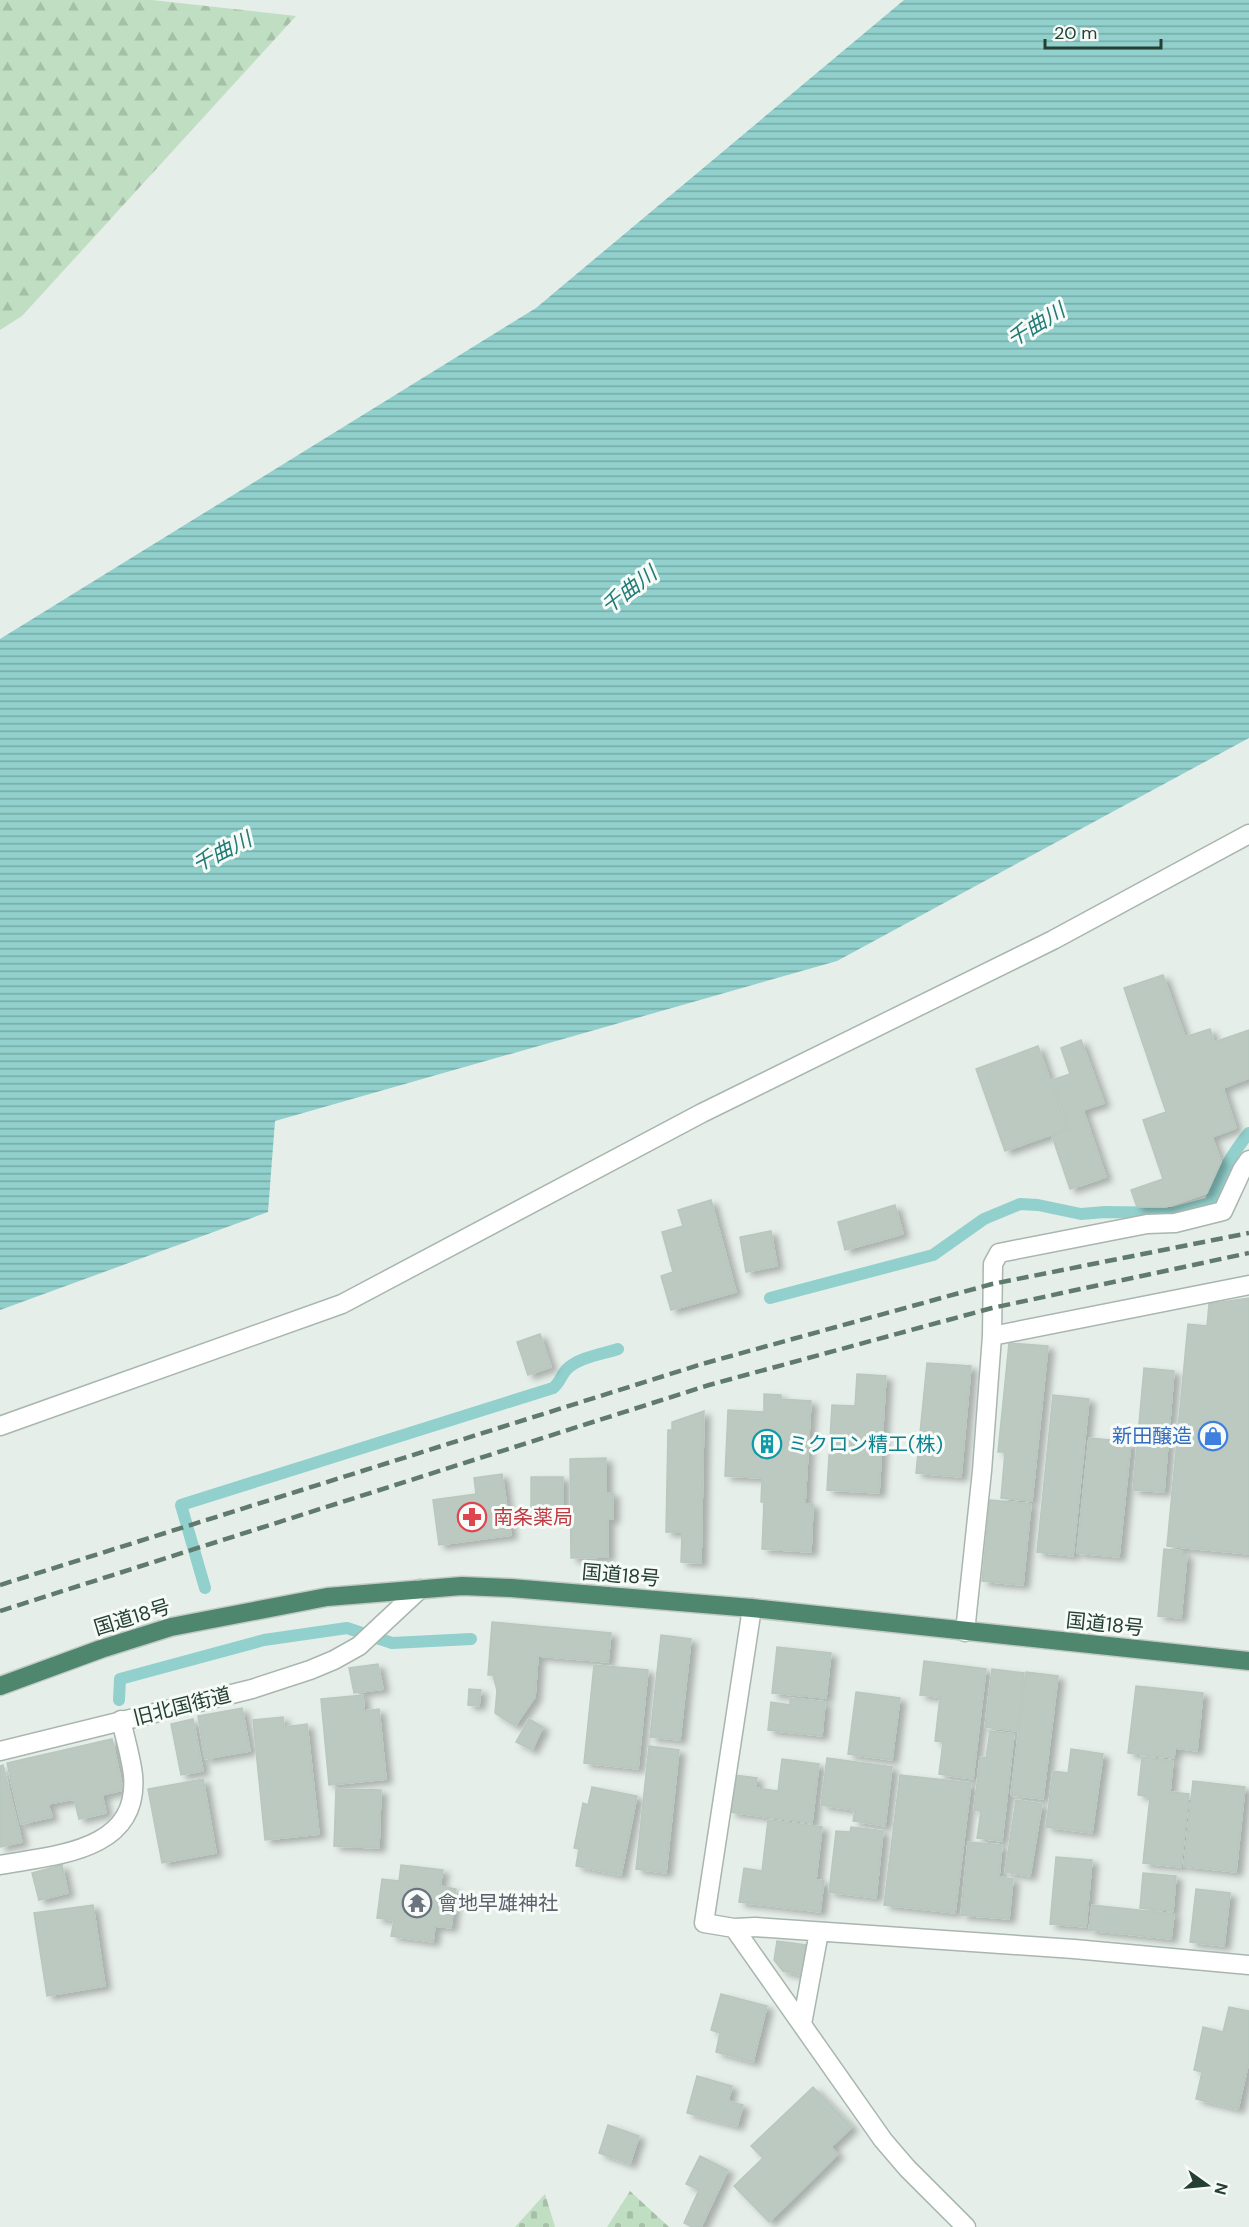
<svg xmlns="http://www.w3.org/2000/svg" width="1249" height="2227" font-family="'DM Sans','Noto Sans JP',sans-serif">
	<defs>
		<pattern id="forest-firs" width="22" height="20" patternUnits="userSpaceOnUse" patternTransform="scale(1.5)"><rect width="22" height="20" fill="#c0dec2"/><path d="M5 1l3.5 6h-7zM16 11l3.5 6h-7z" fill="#a5c0a7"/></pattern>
		<pattern id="cemetery-stones" width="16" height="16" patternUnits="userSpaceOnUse" patternTransform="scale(1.5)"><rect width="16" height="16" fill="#c0dec2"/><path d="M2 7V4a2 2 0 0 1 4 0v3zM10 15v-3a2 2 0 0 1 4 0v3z" fill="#a5c0a7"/></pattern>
		<pattern id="water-rules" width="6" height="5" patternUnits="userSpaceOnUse" patternTransform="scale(1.5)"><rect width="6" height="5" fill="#91d0cc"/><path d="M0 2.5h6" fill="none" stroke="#76aaa6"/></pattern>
		<filter id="shadow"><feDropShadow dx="6" dy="4" stdDeviation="3" flood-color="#0004"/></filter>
	</defs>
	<rect width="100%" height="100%" fill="#e6eee9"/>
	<!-- forest -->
	<path fill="url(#forest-firs)" d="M0,0H152L296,16L22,316L0,330Z"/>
	<!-- cemetery -->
	<path fill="url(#cemetery-stones)" d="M630,2191L669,2227H607Z
		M545,2194L555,2227H515Z"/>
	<!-- water -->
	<path fill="url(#water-rules)" d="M904,0H1249V738L837,961L275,1121L268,1212L0,1310V639L536,308Z"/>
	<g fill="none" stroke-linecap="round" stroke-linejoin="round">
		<!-- stream -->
		<path stroke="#91d0cc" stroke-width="12" d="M770,1298L933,1255L984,1219L1020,1204L1038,1205L1081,1214L1105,1212L1173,1213L1210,1203C1219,1178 1231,1154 1249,1133
			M205,1588L181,1505L553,1388C560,1383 561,1375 567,1369C579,1357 603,1354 618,1349
			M119,1700L120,1679L264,1640L347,1628L392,1643L471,1639"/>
	</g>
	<!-- building -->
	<path fill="#bbc9c1" stroke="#b8c8be" stroke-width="1.5" filter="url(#shadow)" d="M1163,975L1185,1037L1210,1029L1214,1042L1249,1030V1078L1223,1088L1236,1128L1212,1137L1221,1162L1207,1193L1166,1207H1137L1131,1190L1163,1179L1143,1120L1166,1112L1124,988Z
		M1081,1040L1104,1103L1083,1110L1106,1177L1070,1189L1052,1136L1070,1130L1052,1080L1070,1074L1061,1048Z
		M1038,1046L1067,1129L1005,1151L976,1069Z
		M711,1200L736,1292L671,1310L661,1276L673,1272L662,1232L683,1226L678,1210Z
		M895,1205L903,1234L845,1250L838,1222Z
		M771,1231L777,1266L746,1272L740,1237Z
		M1249,1298V1554L1167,1546L1188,1324L1207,1326L1209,1304Z
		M540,1334L551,1367L528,1375L517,1342Z
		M1009,1343L1048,1346L1032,1501L1001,1498L1005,1452H998Z
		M927,1363L971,1366L961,1477L916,1473Z
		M1144,1368L1174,1371L1164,1492L1133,1490Z
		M857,1374L886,1376L879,1493L827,1490L832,1405L855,1406Z
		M764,1394L781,1395V1399L811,1401L805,1504H813L811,1552L762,1549L764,1502H761L762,1478L725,1476L728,1410L764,1412Z
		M1053,1395L1089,1399L1073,1556L1037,1552Z
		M704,1411L701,1563L681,1562L682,1532H666L668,1430H672V1422Z
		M1089,1438L1131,1442L1119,1557L1077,1553Z
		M606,1458V1493H613V1519H608V1557L571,1558L570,1459Z
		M502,1474L511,1535L439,1545L433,1500L476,1494L474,1478Z
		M531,1477H563V1512L531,1513Z
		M990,1500L1031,1504L1023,1585L982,1581Z
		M1164,1549L1182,1551V1555H1187L1181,1618L1158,1616Z
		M492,1622L611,1633L608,1662L538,1656L535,1697L515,1726L495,1713L497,1690L493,1675H488Z
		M661,1635L691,1639L680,1740L650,1737Z
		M777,1647L831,1653L826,1698L772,1693Z
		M924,1661L986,1669L973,1779L939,1774L943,1742L935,1741L940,1697L920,1695Z
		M378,1664L383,1689L354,1693L349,1668Z
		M594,1665L648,1670L638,1769L584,1763Z
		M992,1669L1024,1673L1017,1731L985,1727Z
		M1026,1672L1058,1676L1043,1799L1011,1795Z
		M1136,1686L1203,1693L1197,1751L1175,1748L1174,1758L1128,1753Z
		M469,1689L481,1690L479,1706L468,1705Z
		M856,1692L900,1698L892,1760L848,1754Z
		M363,1695L364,1711L379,1709L386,1779L329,1785L321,1699Z
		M790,1698L825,1702L822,1736L768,1730L771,1702L790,1705Z
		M242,1708L250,1751L205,1759L198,1716Z
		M283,1717L284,1727L307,1724L319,1834L265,1840L253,1720Z
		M193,1719L203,1771L181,1775L171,1724Z
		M529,1719L543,1727L532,1750L516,1742Z
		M990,1731L1014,1734L1002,1841L977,1838L981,1811L974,1810L980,1757L986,1758Z
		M112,1739L123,1790L102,1795L106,1813L79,1819L74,1799L48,1804L52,1817L21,1824L7,1763Z
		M649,1746L679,1750L666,1873L636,1869Z
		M1071,1749L1103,1754L1092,1833L1046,1827L1053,1771L1068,1773Z
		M1142,1757L1173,1761L1170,1792L1189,1794L1181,1867L1143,1863L1150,1797L1138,1795Z
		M827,1758L892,1767L885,1826L853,1821L855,1810L821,1805Z
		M782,1759L819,1764L812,1823L730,1812L735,1775L757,1778L755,1788L778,1791Z
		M3,1765L22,1842L0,1847V1766Z
		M900,1775L971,1783L955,1913L884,1905Z
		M203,1779L216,1853L162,1863L148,1789Z
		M1193,1781L1245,1787L1236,1872L1184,1866Z
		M592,1787L637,1796L621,1875L576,1866L579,1849L574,1848L583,1803L588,1805Z
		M336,1789L381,1790L379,1848L334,1846Z
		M1016,1800L1042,1804L1030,1876L1005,1872Z
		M768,1820L822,1827L816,1880L824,1881L820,1912L739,1902L744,1868L762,1871Z
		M851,1827L883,1831L876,1898L829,1892L836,1831L850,1832Z
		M968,1842L1002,1845L999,1877L1013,1879L1009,1919L961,1915Z
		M1056,1857L1092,1860L1086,1927L1050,1924Z
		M62,1865L68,1893L39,1900L32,1873Z
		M401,1865L443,1870L440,1886L456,1889L451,1928L435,1926L433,1942L391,1936L394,1920L377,1918L382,1879L399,1881Z
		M1143,1873L1176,1876L1173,1911L1140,1908Z
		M1196,1889L1230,1893L1224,1946L1190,1942Z
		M93,1905L105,1986L47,1996L34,1913Z
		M1092,1905L1174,1914L1171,1939L1089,1930Z
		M777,1941L806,1945L801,1975L783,1971L774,1960Z
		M721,1994L767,2006L753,2062L716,2052L720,2033L711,2030Z
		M1229,2007L1249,2011V2061L1238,2109L1196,2099L1202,2072L1194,2070L1203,2027L1223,2032Z
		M697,2076L732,2086L728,2101L743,2105L737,2126L687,2113Z
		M813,2087L852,2127L831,2147L838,2154L769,2222L734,2186L763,2158L751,2146Z
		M608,2125L639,2136L630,2164L599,2153Z
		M700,2156L728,2170L701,2227H692L684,2223L699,2190L686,2184Z"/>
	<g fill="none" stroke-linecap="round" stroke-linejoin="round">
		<!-- minor casing -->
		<g stroke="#a8b6af" stroke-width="21">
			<path id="minor" d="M992,1336L993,1264L999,1253L1147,1224L1175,1223L1223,1211L1242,1170L1249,1160
				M0,1426L342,1304L702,1113L1053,940L1249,834
				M752,1608L704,1923L734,1928L755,1927L1074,1949L1249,1965
				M965,1632L982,1471L992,1336L1249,1285
				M0,1751L252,1689L310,1670L334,1660L359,1646L420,1589
				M0,1865C54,1855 140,1852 133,1775C131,1757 125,1738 121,1720
				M734,1928L883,2140L907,2168L966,2227
				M802,2024L819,1932"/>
		</g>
		<!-- trunk casing -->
		<g stroke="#c2cac6" stroke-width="21">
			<path id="trunk" d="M0,1686L101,1649L171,1627L327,1597L462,1586L511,1588L752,1608L1249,1661"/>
		</g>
		<!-- minor -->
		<use href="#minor" stroke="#fff" stroke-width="18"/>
		<!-- trunk -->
		<use href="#trunk" stroke="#4f866e" stroke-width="18"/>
		<!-- rail -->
		<path stroke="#607b6e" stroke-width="4.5" stroke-dasharray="12 6" stroke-linecap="butt" d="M0,1585L702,1364L992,1284L1249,1233
			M0,1611L709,1385L992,1308L1249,1253"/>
	</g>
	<!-- icons -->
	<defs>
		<g id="shop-ring" transform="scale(1.5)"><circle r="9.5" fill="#f7fbf8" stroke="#3f7fe0" stroke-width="1.5"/><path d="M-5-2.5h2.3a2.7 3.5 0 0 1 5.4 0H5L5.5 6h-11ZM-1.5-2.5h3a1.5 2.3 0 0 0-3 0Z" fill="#3f7fe0"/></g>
		<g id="building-ring" transform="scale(1.5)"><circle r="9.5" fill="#f7fbf8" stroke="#0f9aa8" stroke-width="1.5"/><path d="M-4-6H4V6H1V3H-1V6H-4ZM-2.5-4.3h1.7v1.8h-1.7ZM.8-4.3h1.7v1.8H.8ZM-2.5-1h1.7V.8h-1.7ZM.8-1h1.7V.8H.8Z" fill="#0f9aa8"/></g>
		<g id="pharmacy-ring" transform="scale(1.5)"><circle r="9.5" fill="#f7fbf8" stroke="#e0444e" stroke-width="1.5"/><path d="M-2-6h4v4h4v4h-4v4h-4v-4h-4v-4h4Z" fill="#e0444e"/></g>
		<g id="temple-ring" transform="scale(1.5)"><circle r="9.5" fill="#f7fbf8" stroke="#6b7280" stroke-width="1.5"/><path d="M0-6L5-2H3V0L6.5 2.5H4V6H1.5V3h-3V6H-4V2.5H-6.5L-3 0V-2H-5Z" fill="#6b7280"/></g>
	</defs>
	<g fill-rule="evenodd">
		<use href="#shop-ring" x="1213" y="1436"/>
		<use href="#building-ring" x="767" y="1444"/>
		<use href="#pharmacy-ring" x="472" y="1517"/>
		<use href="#temple-ring" x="417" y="1903"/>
	</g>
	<g text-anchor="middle" stroke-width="6" stroke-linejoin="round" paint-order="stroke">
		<!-- shop labels -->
		<g font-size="20" fill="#366cbe" stroke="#f7fbf8" text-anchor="end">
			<text x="1192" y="1443">新田醸造</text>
		</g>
		<!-- culture labels -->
		<g font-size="20" fill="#0d838f" stroke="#f7fbf8" text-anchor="start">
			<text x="788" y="1451">ミクロン精工(株)</text>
		</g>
		<!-- health labels -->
		<g font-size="20" fill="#be3a42" stroke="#f7fbf8" text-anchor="start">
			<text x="493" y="1524">南条薬局</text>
		</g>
		<!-- street labels -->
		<g font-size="20" fill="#254033" stroke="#f7fbf8">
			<text transform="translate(621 1575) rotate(5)" y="7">国道18号</text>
			<text transform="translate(132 1617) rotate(-17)" y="7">国道18号</text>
			<text transform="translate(1105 1624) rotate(6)" y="7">国道18号</text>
			<text transform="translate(182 1706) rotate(-14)" y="7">旧北国街道</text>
		</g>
		<!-- worship labels -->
		<g font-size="20" fill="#5b616d" stroke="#f7fbf8" text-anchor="start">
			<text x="438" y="1910">會地早雄神社</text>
		</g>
		<!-- water labels -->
		<g font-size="21" font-style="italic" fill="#217b76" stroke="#f7fbf8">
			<text transform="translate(1036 325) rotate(-31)" y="7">千曲川</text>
			<text transform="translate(629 590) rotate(-37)" y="7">千曲川</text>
			<text transform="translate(222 852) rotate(-27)" y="7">千曲川</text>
		</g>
	</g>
	<!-- north arrow -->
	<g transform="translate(1207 2185) rotate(105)" stroke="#f7fbf8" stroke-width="4.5" paint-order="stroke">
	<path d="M0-4.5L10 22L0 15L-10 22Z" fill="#254033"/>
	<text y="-9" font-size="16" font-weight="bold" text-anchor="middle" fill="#254033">N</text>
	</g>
	<!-- scale -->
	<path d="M1045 39v9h116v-9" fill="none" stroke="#254033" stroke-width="3"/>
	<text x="1054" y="39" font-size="18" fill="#254033" stroke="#f7fbf8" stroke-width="4.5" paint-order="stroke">20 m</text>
</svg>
